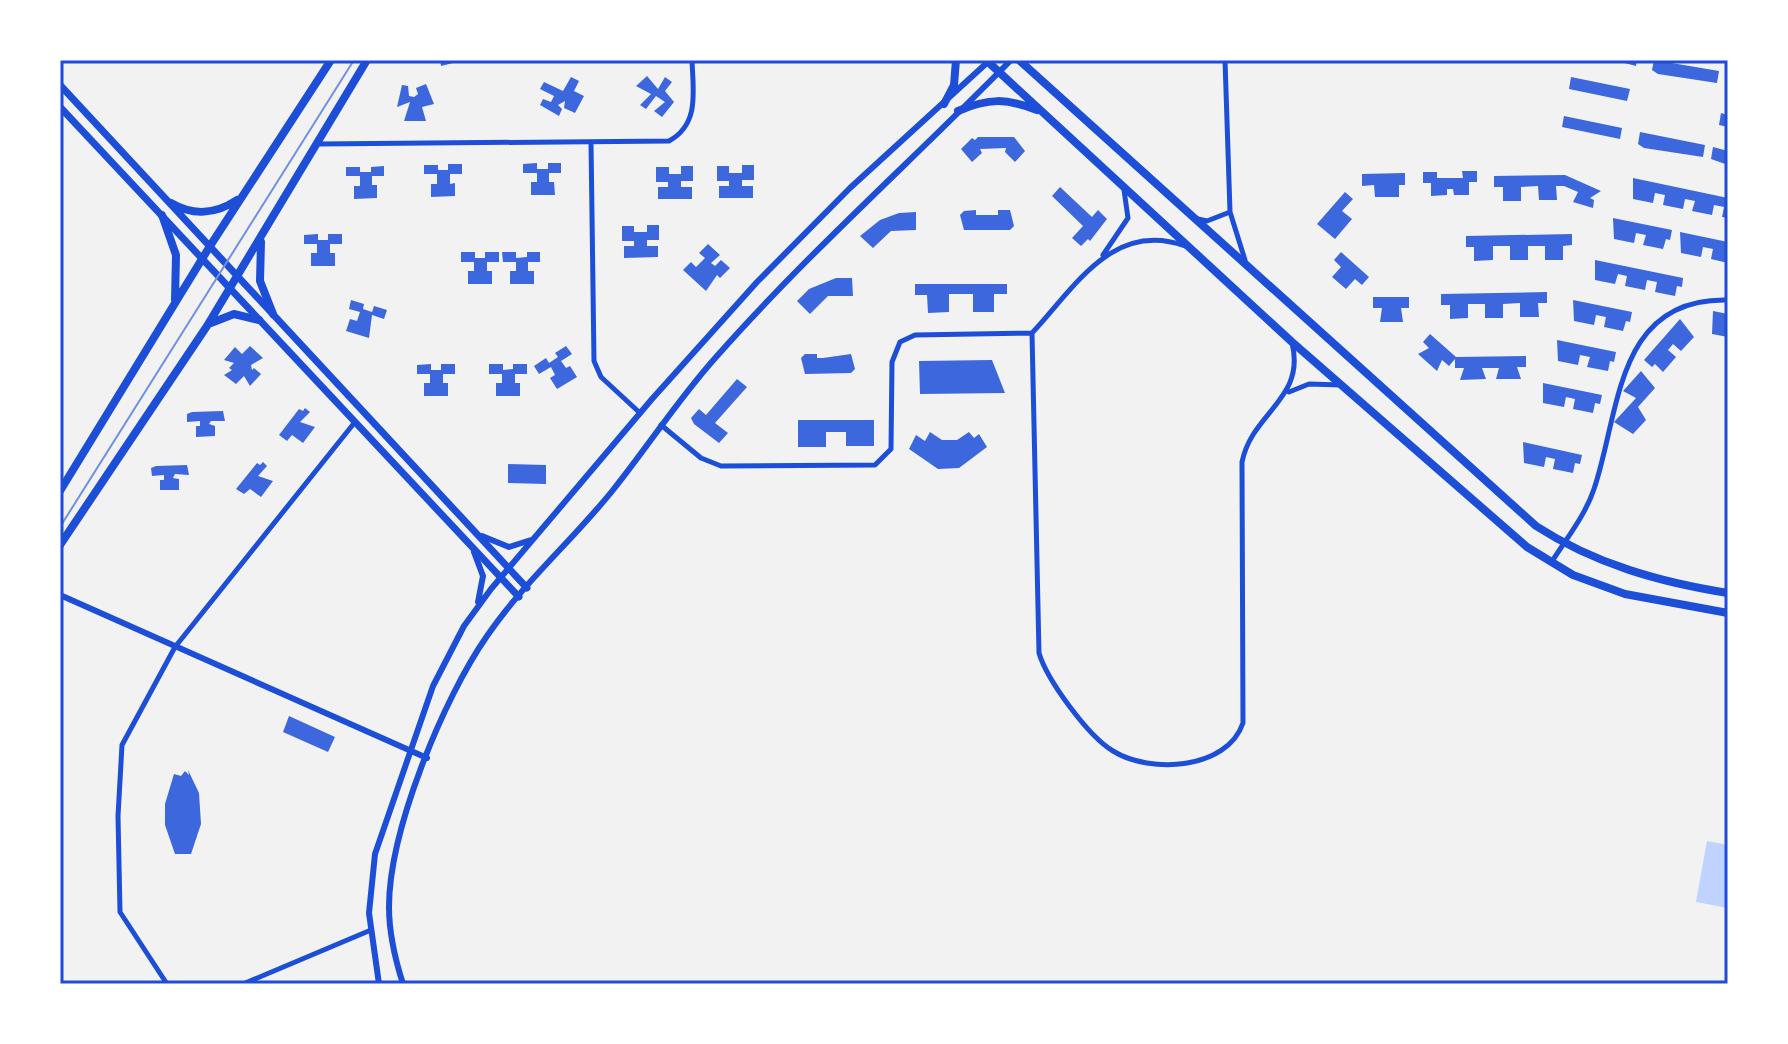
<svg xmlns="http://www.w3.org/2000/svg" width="1788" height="1044" font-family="Signika,sans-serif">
	<rect width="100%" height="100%" fill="#f2f2f2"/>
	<!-- water -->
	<path fill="#bfd3fe" d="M1707,841L1728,845V908L1696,902Z"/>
	<!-- building -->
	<path fill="#3d67dc" d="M440,60H460L461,61L441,66Z
		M1613,60H1637L1636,66Z
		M1654,60L1719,71L1717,83L1658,74L1652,70Z
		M647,76L658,89L665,77L672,82L665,91L674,102L662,117L654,111L665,102L656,96L646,109L640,105L651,94L636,86Z
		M571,77L579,81L574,91L584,96L575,113L564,108L565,101L558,105L562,109L559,116L540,105L543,99L551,102L554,96L540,89L544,82L563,91Z
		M1571,77L1630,89L1627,101L1569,89Z
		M426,84L434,104L422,107L426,121H404L410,102L397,107L402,85L408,86L409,96L414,97L418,94L416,88Z
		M1721,113L1728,115V127L1719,125Z
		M1564,116L1622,128L1620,139L1562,127Z
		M1640,132L1705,145L1703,157L1644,148L1638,144Z
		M978,137H1014L1025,151L1015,162L1005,152L1006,148L980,149L982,153L972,162L961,149L972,138L975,140Z
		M1713,147L1728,151V165L1711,159Z
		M537,163V169H548V163H561V173H549V182H554L555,195H531V182H537V173H523V164Z
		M448,164H462V174H450V184L455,183V196L431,197V184H437V174H424V165H438V170H448Z
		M742,165H754V180H742V186H753V198H719V186H729V181H717V166H729V173H742Z
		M384,166V176H372V185H377V198L354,199V186H360V176H346V167H360V172H371V167Z
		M681,166H693V181H681V187H692V199H658V187H668V182H656V167H669V174H681Z
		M1462,171H1477V182H1469V195H1454L1453,189H1447V195L1431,196V183H1423V172H1437V178H1463Z
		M1405,173V185H1399V197H1375L1374,185L1362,186V174Z
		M1565,175L1601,191L1590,198L1594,200L1593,208L1573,202L1578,192L1564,186H1556L1557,200H1539L1538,186L1521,187V201H1503V187H1494V176Z
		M1633,178L1728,198V218L1722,217L1724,207L1714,205L1712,215L1692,211L1695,201L1685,199L1683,209L1663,205L1665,195L1655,193L1653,203L1633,199Z
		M1060,187L1092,217L1098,210L1107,219L1090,241L1088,239L1081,246L1072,238L1083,226L1052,196Z
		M1345,192L1353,199L1342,211L1352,219L1335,239L1317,224Z
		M976,210V215H998V210H1010L1014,226L1010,230H964L960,215L964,211Z
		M916,212V230L891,231L873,248L860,236L880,220L899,213Z
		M1613,218L1672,230L1670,240L1666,239L1663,249L1643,245L1646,235L1636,233L1634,243L1614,239Z
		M647,225H659V240H647V246H658V257L624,258V246H634V241H622V226H634V232H647Z
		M1680,232L1728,242V263L1711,259L1713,249L1703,247L1701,257L1681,253Z
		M318,234V240H328V234H342V244H330V253H335V266H311V253H317V244H304V235Z
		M1572,234V245L1563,246V260H1545V246H1528V260H1510V246H1493V260L1474,261V247H1466V236Z
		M708,244L720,255L711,263L715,266L721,260L730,268L720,278L717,275L706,291L683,270L691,262L696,267L705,258L699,253Z
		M461,252H475V258H485V252H499V262H487V271H492V284H468V271H474V262H461Z
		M502,252H516V258L527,257V252H540V262H528V271H534V284H510V271H516V262H503Z
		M1341,252L1369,277L1362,285L1355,279L1346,289L1332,277L1341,267L1334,260Z
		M1595,260L1683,278L1682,287L1677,286L1675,296L1655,292L1657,282L1647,280L1645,290L1625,286L1627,276L1618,274L1615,284L1595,280Z
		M836,278H852L853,296H828L810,314L797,301L809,289Z
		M915,284H1007V294H994V312H973V294H949V312L928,313L927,295H915Z
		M1547,292V303H1538L1539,317H1520V303L1503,304V318H1485V304H1468V318L1450,319V305H1441V294Z
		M1373,297H1409V308H1401L1403,322H1380L1382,308H1373Z
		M351,300L364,304L363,309L372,312L374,306L387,310L384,319L372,315L369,338L346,331L350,319L357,321L360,312L349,309Z
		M1573,300L1632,312L1630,322L1626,321L1623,331L1604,327L1606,317L1596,315L1594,325L1574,321Z
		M1713,311L1728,314V337L1712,334Z
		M1680,319L1694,337L1681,351L1673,344L1668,350L1676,357L1663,372L1655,364L1652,367L1644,360Z
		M1430,334L1456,357L1526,356V367H1517L1521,379H1496L1499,368H1482L1486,379L1460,380L1464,368H1455V359L1449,366L1442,360L1437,371L1418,354L1429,348L1423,342Z
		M1557,340L1616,352L1614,362L1610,361L1608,371L1587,367L1590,357L1580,355L1578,365L1558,361Z
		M250,346L263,358L251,365L252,370L254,368L261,374L250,386L244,376L236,384L224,375L232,370L229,368L234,363L224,360L235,347L242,354Z
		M566,346L572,354L561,361L566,368L570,366L577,377L557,389L550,378L555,375L551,367L539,374L534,366L546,358L549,363L558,357L555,353Z
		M805,354H817V358H823L851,354L855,369L851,373L805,374L801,358Z
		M992,360L1005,393L920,394L919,361Z
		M431,364V370H441V364H455V374H443V383H448V396H424V383H430V374H417V365Z
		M489,364H503V370L513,369V364H527V374H515V383H520V396H496V383H502V374H489Z
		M1641,371L1655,388L1638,407L1646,420L1633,434L1614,422L1636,398L1623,391Z
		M737,379L747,387L715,423L728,433L719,443L694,424L691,418L699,409L706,415Z
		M1543,383L1602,395L1600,404L1595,403L1593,413L1573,409L1575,399L1566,397L1564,407L1543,403Z
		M305,408L310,412L300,422L315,427L303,443L292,435L287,441L279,435L299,409L303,411Z
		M223,411L225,421H211L209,424L215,426V436L196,437V426H200V421L187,422V414L192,412Z
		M798,420H874V446H846V432H826V447H798Z
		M930,432L942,440H957L969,432L974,438L979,434L987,447L959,468L938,469L909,449L916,435L925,441Z
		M1523,442L1582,455L1580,464L1575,463L1573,473L1553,469L1555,459L1546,457L1544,467L1524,463Z
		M263,462L267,466L258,476L273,481L261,497L250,489L244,494L236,489L257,463L260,465Z
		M508,464L546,465V484L508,483Z
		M187,465L189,475L175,474L173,478L179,479V490H160V480H164V475L152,476L151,468L156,466Z
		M289,716L335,737L328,752L283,732Z
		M188,770L199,793L201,824L191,854H175L165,825V804L174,774L181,776L185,771L189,775Z"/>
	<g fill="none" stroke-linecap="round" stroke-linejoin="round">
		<!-- minor -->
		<path stroke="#1d4ed8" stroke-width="5" d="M591,142L594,361L601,377L640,413
			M318,144L669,141C700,124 693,91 692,60
			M1230,212L1245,260
			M1198,219L1207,221L1230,212L1225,60
			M1103,255L1128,218L1124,190
			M1032,333L1039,653C1047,680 1088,736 1113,751C1150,774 1227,770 1243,723L1242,462C1252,412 1306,399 1292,343
			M1289,392L1309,384L1341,385
			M661,425L701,458L721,466L875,465L891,449L892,362L900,342L915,335L1032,333C1075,287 1113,220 1185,246
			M1551,563C1566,539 1585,516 1594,489C1620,413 1615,297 1728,300
			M167,984L120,912L118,816L122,745L175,647L355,422
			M243,984L371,930"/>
		<!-- tertiary -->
		<path stroke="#1d4ed8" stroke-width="6" d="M482,536L509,547L531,540
			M474,552L483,576L478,602
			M60,595L427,758
			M379,984L369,913L375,854L433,686L464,626L491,589L652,399L757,282L850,188L990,60
			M403,984C395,959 389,934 389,907C389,831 443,699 487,636C523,583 573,540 613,490C649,445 679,398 717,356C810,251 914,159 1011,60"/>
		<!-- secondary -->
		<path stroke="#1d4ed8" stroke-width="7" d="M60,85L527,588
			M60,107L519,597"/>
		<!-- primary -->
		<path stroke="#1d4ed8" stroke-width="8" d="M986,60L1292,342L1527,547L1573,575L1625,594L1728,613
			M1019,60L1536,526C1595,564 1659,582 1728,593
			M944,104L954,85L956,60
			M958,111C988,98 1007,98 1037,110
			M171,203C193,216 216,214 237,200
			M162,215L176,255L175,300
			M261,242L260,281L273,314
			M211,323L234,314L259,320
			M60,491L210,246L331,60
			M60,545L207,326L367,60"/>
		<!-- rail -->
		<path stroke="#7290e2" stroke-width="2" d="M60,527L354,60"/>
	</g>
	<!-- border -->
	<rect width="1788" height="1044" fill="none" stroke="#ffffff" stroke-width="124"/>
	<rect x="62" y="62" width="1664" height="920" fill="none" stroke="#1d4ed8" stroke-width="3"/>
</svg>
